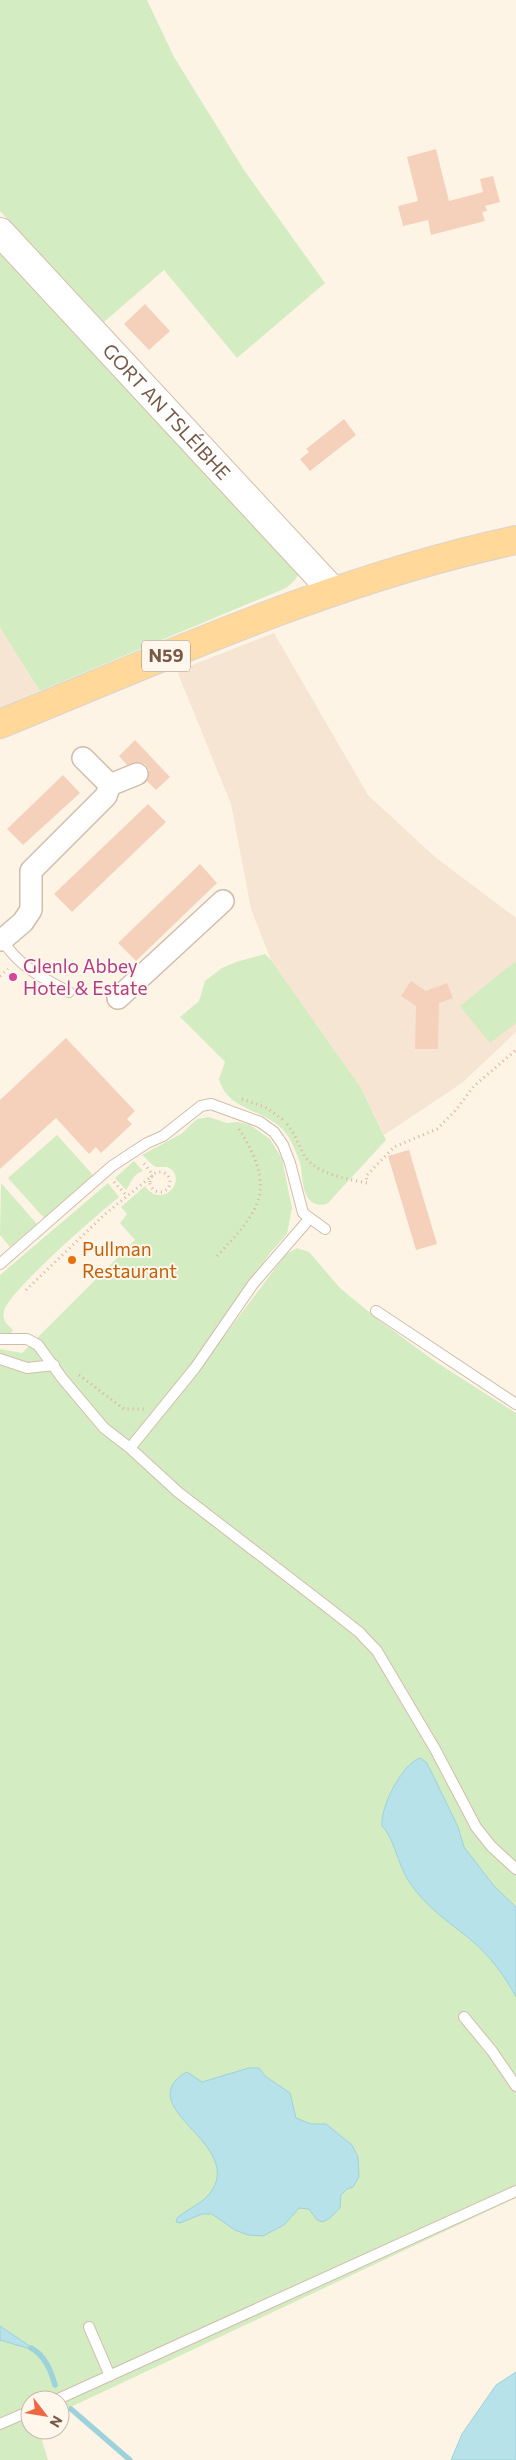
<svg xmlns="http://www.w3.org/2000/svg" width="516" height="2460" font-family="Commissioner,sans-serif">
	<rect width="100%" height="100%" fill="#fef4e5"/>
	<!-- residential -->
	<path fill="#f6e5d3" d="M0,628L40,691L0,709Z
		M274,633L368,795L435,857L516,918V1032L462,1083L384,1135L361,1088L271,960L251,909L231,804L177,671Z"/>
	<!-- green -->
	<path fill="#d4ecc2" d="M0,0H147L174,57L244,170L325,283L237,358L164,270L104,322L0,211Z
		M0,243L299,573L295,580L286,588L40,691L0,628Z
		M265,954L271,960L361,1088L386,1140L327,1204C303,1209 303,1184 301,1167C299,1158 294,1147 289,1138C272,1108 228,1114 219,1079L225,1062L180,1017L199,1001L205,981L222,968L236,962Z
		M516,961V1023L490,1043L460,1006Z
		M209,1117L227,1123L238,1122L250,1125L270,1139L282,1159L292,1208L287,1234L270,1253L218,1328L225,1335L286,1254L297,1248L309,1252L340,1288L380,1321L436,1362L516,1413V2198L60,2412V2400H30V2430H39L48,2460H0V1349L22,1353L135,1240L120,1223L127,1214L121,1207L145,1186C160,1208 184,1185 173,1171C167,1164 160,1169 154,1166C150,1163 146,1158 142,1155L181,1134L197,1119Z
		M57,1135L93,1175L44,1218L8,1178Z
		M134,1161L143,1171C132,1174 131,1184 126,1190L115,1178Z
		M1,1183L37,1224L10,1247L0,1235Z
		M108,1183L119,1197C99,1213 8,1292 4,1311C2,1321 7,1324 13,1330L10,1334L0,1333V1275Z"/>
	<!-- water -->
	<path fill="#b8e2e9" stroke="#9dd2db" d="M420,1758L426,1762L431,1771L458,1827L464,1847L494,1886L516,1907V1997C505,1976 490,1956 471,1940C448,1921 425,1907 408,1880C398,1864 393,1836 382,1826C380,1807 402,1764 420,1758Z
		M249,2068H259L265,2076L290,2093L296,2118L311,2124H326L352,2145L358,2157L359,2177L353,2187L347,2189L341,2195L340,2208L330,2218L323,2222L317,2220L309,2209L299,2208L284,2225L263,2236L248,2235L235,2230L212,2214H202L180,2223L176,2222L177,2218C191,2206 209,2202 216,2182C228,2143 155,2114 173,2084C177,2078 181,2075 187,2072L202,2082Z
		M0,2326L37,2351L0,2340Z
		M516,2372V2460H451L462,2434L496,2385Z"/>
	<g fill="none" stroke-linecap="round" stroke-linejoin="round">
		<!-- stream -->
		<path stroke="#9dd2db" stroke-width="5.5" d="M31,2348C45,2355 51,2371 55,2385
			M71,2409L130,2460"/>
	</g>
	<!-- building -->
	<path fill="#f5d1bb" d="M436,149L449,201L483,192L480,179L493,176L500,202L485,206L487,211L482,212L485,221L431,235L428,220L403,226L398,206L418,201L407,157Z
		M145,304L170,331L149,350L124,324Z
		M344,419L356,435L310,471L300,459L309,452L306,449Z
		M135,740L170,777L156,790L147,781L149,770L145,764L138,762L127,765L119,756Z
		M63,775L80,793L23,845L7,829Z
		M148,804L166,822L72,912L54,894Z
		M200,864L217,883L136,961L118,943Z
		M411,981L426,991L447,983L453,998L439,1003L438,1049H415L416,1006L401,996Z
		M66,1038L135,1111L127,1119L132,1124L101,1153L96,1147L89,1154L56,1118L0,1169V1100Z
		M409,1150L437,1244L416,1250L388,1156Z"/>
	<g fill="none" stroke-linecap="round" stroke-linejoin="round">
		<!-- lane casing -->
		<g stroke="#d2bdac" stroke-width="12">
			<path id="lane" d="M1,938C17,965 42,978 69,992
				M310,1218L253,1284L195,1368L130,1448L178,1492L326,1606L359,1632L377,1651L435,1749L476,1827L491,1846L516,1869
				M0,1264L112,1166L147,1143L163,1136L201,1106L211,1104L260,1122L274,1132L283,1145L290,1163L303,1213L325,1229
				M376,1311L516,1404
				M0,1339H27L38,1345L62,1378L104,1428L130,1448
				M0,1359L27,1368L54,1365
				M464,2017L492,2051L516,2086
				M89,2327L110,2376
				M56,2400L516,2191
				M0,2424L30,2411"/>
		</g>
		<!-- street casing -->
		<g stroke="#d2bdac" stroke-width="24">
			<path id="street" d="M110,785L137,774
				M2,940L23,922L31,910V871L106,796L110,785L83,758
				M118,998L223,901"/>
		</g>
		<!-- secondary casing -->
		<g stroke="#d5bdaa" stroke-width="30">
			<g id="secondary">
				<path id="s1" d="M0,232L333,591"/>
			</g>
		</g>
		<!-- primary casing -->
		<g stroke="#dcd4cf" stroke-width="30">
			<path id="primary" d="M0,724C169,655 337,578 516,540"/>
		</g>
		<!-- path -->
		<path stroke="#dab49d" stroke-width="3" stroke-dasharray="1 4" stroke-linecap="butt" d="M0,976L8,969
			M242,1099L267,1108L283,1120
			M287,1124C295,1134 298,1144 304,1155C315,1174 348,1179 367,1183L366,1176L394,1147L437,1129L456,1110L474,1086L516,1050
			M150 1182a10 10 0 1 1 20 0a10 10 0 1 1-20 0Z
			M114,1182L127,1196
			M217,1256C261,1210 277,1189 239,1129
			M26,1290L104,1215L153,1175L143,1162
			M79,1375L124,1409H144"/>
		<!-- lane -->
		<use href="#lane" stroke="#fff" stroke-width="10"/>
		<!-- street -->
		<use href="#street" stroke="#fff" stroke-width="21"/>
		<!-- secondary -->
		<use href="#secondary" stroke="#fff" stroke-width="28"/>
		<!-- primary -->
		<use href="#primary" stroke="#ffd89a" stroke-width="28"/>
	</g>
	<!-- markers -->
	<circle fill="#d1479c" stroke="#fff7ec" stroke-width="2" cx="13" cy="977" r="5"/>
	<circle fill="#e8710a" stroke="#fff7ec" stroke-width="2" cx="72" cy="1260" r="5"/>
	<g text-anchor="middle" stroke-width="4" stroke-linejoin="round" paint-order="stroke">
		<!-- shield labels -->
		<rect fill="#fff7ec" stroke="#a08879" stroke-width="1" x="142" y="640.5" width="48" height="31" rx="4"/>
		<g font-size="18" font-weight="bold" fill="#785948">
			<text x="166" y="662">N59</text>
		</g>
		<!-- street labels -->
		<g font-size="19" fill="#785948" stroke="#fff7ec">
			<text dy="7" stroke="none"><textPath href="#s1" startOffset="245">GORT AN TSLÉIBHE</textPath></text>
		</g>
		<!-- hotel labels -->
		<g font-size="19" fill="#b23c85" stroke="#fff7ec" text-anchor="start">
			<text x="23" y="973">Glenlo Abbey<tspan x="23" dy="22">Hotel &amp; Estate</tspan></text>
		</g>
		<!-- food labels -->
		<g font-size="19" fill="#c56008" stroke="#fff7ec" text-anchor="start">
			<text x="82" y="1256">Pullman<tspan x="82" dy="22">Restaurant</tspan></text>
		</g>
	</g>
	<!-- north arrow -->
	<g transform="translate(45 2415) rotate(121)"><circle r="24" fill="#fff7ec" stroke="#c9b8aa"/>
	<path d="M0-4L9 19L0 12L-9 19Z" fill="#ef6743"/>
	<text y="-8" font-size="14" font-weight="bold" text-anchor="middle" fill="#785948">N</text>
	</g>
</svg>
